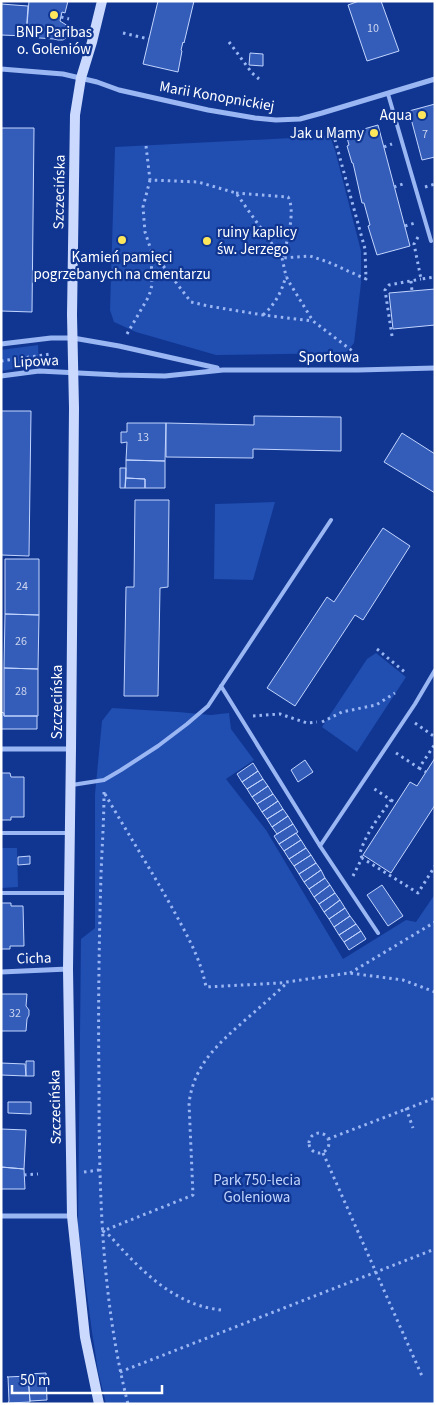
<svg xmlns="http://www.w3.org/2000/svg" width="436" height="1405" font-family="'Source Sans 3',sans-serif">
	<rect width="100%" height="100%" fill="#103691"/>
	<!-- green -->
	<path fill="#214eb1" d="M330,136L335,150L361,251V283L354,343L346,353L216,355L136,332L114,322L110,310L115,147Z
		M38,345L39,365L1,371V350Z
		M275,502L253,580L214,579L215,504Z
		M376,653L406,677L357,752L322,727L367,659Z
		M112,708L178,712L211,715L229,713L231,729L254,760L226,779L266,830L343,959L406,920L416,922L435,894V1404H106L98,1371L92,1332L78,1227L81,939L95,928V794L102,721Z
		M1,848H17L18,887L1,888Z"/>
	<!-- building -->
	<path fill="#345cb9" stroke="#c2d5fe" d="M29,1H68L65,13L62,12L60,21L68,26L69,34L66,38L63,40H58L54,39L26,37Z
		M158,1H194L184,43L183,42L181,50L182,51L178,72L143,64Z
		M359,1H381L399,51L367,61L348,5Z
		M1,4L28,6L26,36L1,35Z
		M250,53L263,54V66L249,65Z
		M435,104V157L422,160L409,111Z
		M378,125L410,246L377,255L368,226L370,225L364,203H362L353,163H352L347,146L349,145L346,134Z
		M1,128H34L32,312L1,311Z
		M435,289V325L393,329L389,293Z
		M1,411H31L29,556L1,555Z
		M254,416L341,417V451L253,449V458L166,457V423L254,425Z
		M127,423H166L165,461L126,460L127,442L121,443V432H127Z
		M402,433L435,454V493L384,462Z
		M126,460L165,461V488H145V479L126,478Z
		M120,468H126L125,488H120Z
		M126,478L145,479V488H125Z
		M135,500H169L168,587L160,588L158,696H124L126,587H134Z
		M383,528L410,546L363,620L355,615L295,706L267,688L327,597L334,602Z
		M5,559H39V615L5,614Z
		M5,614L39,615L38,669L4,668Z
		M4,668L38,669V716H4Z
		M1,712L4,713V716H37V729H1Z
		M435,758V805L391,873L363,855L410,782L417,786Z
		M305,760L313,772L298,782L291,770Z
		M253,763L258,771L242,782L237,774Z
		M258,771L263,779L247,789L242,782Z
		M1,773H10L11,777H24V817H11V820H1Z
		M263,779L268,786L252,797L247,789Z
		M268,786L273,794L257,804L252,797Z
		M273,794L278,801L262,812L257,804Z
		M278,801L283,809L267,819L262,812Z
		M283,809L288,816L272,827L267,819Z
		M288,816L293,824L277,834L272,827Z
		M293,824L298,832L279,844L274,836Z
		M296,833L301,840L284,851L279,844Z
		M301,840L306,848L289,859L284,851Z
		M306,848L311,855L294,866L289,859Z
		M311,855L316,863L299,874L294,866Z
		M30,856V864L18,865V857Z
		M316,863L321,870L304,882L299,874Z
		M321,870L325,878L309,889L304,882Z
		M325,878L330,885L314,897L309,889Z
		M330,885L335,893L319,904L314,897Z
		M382,885L403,916L388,926L367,895Z
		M335,893L340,900L324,912L319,904Z
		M340,900L345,908L329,919L324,912Z
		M1,903H11V906H23L24,946H10V949H1Z
		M345,908L350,916L334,927L329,919Z
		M350,916L356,924L339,935L334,927Z
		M356,924L361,931L344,942L339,935Z
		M361,931L366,939L349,950L344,942Z
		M1,994H27L26,1006L29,1010V1015L27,1019L26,1031H1Z
		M26,1061H34V1076H26Z
		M1,1063L25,1064L26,1076L1,1075Z
		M8,1102H31V1114L8,1113Z
		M1,1129L26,1130L24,1169L1,1167Z
		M1,1167L24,1169L25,1189H1Z
		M46,1373L47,1400L30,1401L28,1374Z
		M28,1376L30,1402L8,1403L9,1401L8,1377H7Z"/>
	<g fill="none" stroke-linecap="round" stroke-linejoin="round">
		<!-- path -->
		<path stroke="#9ab6f3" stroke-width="3" stroke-dasharray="2.5 4" stroke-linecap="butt" d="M61,17L69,19
			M123,33L149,39
			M229,42L252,73L259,79
			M146,146L150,180L198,182L236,193L282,258L286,276L289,282L313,321L359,356
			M384,147L392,144
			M150,180L143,207L145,232L151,250
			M394,187L403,184
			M425,187L435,184
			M236,193L288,197C296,210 287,244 282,258L310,256L328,262L366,279L365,249L332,129
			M405,226L415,223
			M418,237L414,244L421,279L435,277
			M411,281L412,291
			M263,315C276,303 281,293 286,276
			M127,334L149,296L152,285L151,250L191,302L208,306L263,315L313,321
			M392,336L385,290L389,285L421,279
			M1,361L51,354
			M377,649L406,673
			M253,716L280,714L307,723L317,722
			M322,722L342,712L376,705L395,693
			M415,723L435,737
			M396,753L419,768L435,744
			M419,768L426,772
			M104,792C104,820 102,847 101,875C99,943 98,1012 99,1080C99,1188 101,1298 128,1404
			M105,794C128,834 153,873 175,913C188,937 201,960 206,987L280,983L349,973L403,980L435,992
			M391,800L396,803
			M362,858L360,853C366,833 379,817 391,800L373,788
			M353,876L362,858L418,893L435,866
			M350,973L435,922
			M406,1108L413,1128
			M309 1143a10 10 0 1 1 20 0a10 10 0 1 1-20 0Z
			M328,1139L435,1098
			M323,1153L422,1376
			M84,1172L99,1170
			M24,1175L38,1174
			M221,1310C214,1309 207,1308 201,1306C163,1294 136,1265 110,1236L103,1231L193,1195L189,1103C194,1065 217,1045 244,1021C259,1008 274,995 288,982
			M120,1372L435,1249"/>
		<!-- lane -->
		<path stroke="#9ab6f3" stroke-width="4" d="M388,94L431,241
			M221,686L320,846L378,933
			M72,785L104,780L121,770L158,746L187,724L208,706L331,520
			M1,833H69
			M320,846L415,704L435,670
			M1,893H69"/>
		<!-- street -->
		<path stroke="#9ab6f3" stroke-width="5" d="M1,69L63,74L97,82L119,90L208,110L255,118L276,120L300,119L322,113L435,79
			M1,344L51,338H73L119,346L217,368
			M1,376L39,371L118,375L165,376L223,370H358L435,368
			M1,749H71
			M1,972L68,969
			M1,1216H72"/>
		<!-- secondary -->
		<path stroke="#cad9fd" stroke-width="10" d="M99,1404L85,1337L72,1216L68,969L71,749L74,408L72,315L75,115L81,78L92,42L102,1"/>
	</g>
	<!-- markers -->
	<g fill="#ffe75c" stroke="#103691" stroke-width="2">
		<circle cx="54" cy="15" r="5"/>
		<circle cx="422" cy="115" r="5"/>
		<circle cx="374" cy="133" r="5"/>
		<circle cx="122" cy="240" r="5"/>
		<circle cx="207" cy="241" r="5"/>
	</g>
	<g text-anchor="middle" stroke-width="4.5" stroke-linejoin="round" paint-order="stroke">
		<!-- number labels -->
		<g font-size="12" fill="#ccd6ee">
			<text x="373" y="32">10</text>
			<text x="425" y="138">7</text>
			<text x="143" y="441">13</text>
			<text x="22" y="590">24</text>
			<text x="21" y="645">26</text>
			<text x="21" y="695">28</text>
			<text x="15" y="1017">32</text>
		</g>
		<!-- poi labels -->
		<g font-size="15" fill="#fff" stroke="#103691">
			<text x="54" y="37">BNP Paribas<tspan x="54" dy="17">o. Goleniów</tspan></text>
			<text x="412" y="120" text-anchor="end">Aqua</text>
			<text x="364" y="138" text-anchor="end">Jak u Mamy</text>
			<text x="217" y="237" text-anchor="start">ruiny kaplicy<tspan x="217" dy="17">św. Jerzego</tspan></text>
			<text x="122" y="262">Kamień pamięci<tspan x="122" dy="17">pogrzebanych na cmentarzu</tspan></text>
		</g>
		<!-- street labels -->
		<g font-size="15" fill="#fff" stroke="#103691">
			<text transform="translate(217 96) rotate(10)" y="5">Marii Konopnickiej</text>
			<text transform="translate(59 192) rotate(-89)" y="5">Szczecińska</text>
			<text x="329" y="362">Sportowa</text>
			<text transform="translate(36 361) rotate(-3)" y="5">Lipowa</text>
			<text transform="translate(57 702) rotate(-90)" y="5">Szczecińska</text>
			<text transform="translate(34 958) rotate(-2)" y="5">Cicha</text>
			<text transform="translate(55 1107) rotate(-91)" y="5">Szczecińska</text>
		</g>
		<!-- park labels -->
		<g font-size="15" fill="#c2d5fe" stroke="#103691">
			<text x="257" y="1185">Park 750-lecia<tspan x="257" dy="17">Goleniowa</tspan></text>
		</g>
	</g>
	<!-- border -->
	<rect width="436" height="1405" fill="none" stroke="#ffffff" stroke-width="5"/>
	<!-- scale -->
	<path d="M12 1385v8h150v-8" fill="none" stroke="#ffffff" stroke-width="2.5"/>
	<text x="20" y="1385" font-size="15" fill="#ffffff" stroke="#103691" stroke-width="4" paint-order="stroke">50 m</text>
</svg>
